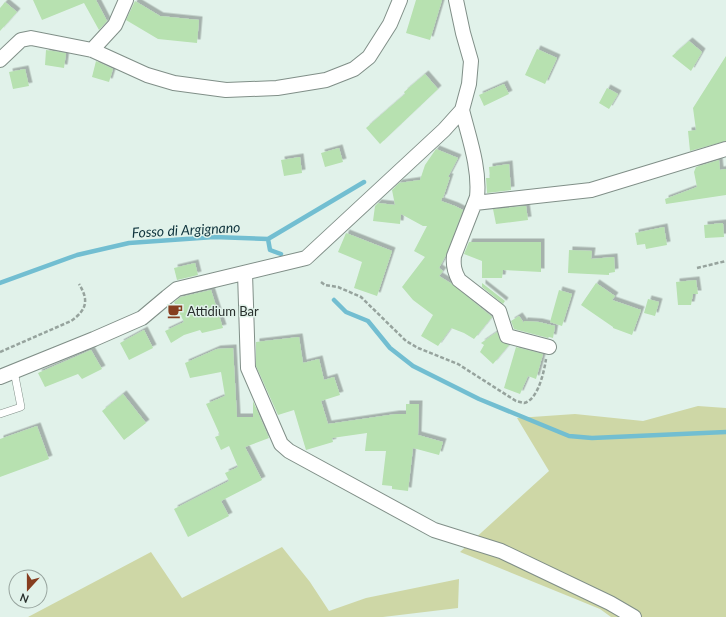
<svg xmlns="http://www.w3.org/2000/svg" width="726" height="617" font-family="Lato,sans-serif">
	<defs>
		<filter id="shadow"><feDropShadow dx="3.5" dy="-3.5" stdDeviation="0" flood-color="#0004"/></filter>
	</defs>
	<rect width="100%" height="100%" fill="#e1f2ea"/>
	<!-- green -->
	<path fill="#ced7a6" d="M698,406L726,408V617H611L600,609L460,552L549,471L517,418L575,414L643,421Z
		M282,547L310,582L329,611L366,598L459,579L458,608L383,617H28L151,552L182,598Z"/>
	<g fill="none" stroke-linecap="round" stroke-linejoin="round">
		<!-- stream -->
		<path stroke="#72bed1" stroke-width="4.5" d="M268,239L270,250L281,254
			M0,283L77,255L129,243L214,237L268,239L364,182
			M334,300L346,312L368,321L390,348L413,366L479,399L569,436L592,438L726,432"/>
	</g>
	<!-- building -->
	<path fill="#b7e1b0" filter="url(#shadow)" d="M33,0H96L107,21L99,30L84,3L42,20Z
		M416,0H442L430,40L406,33Z
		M135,1L160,16L199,20L197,43L158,39L126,20Z
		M5,2L17,12L0,31V8Z
		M689,41L702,52L691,71L672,56Z
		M537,49L557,58L545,84L525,75Z
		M46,50L66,53L64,68L45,65Z
		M726,56V141L690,151L688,131L696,130L693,108Z
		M96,61L113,69L109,82L92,77Z
		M25,69L29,86L13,89L9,72Z
		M425,74L438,89L380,144L366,128L405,94L404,92Z
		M504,84L509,94L484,106L479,95Z
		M607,88L618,94L609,109L599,103Z
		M339,148L343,162L325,167L321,153Z
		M436,149L458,158L448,177H450L443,198H441H442L441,201L455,206L463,210L446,255L439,268L443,271L439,276L452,284L492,317L474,339L464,333L451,328L438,346L421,336L433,315L413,300L402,287L425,257L414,251L427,226H423L401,214L400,224L373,221L375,206L378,203L395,205L392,190L399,183L420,180L425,165Z
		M300,157L302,173L284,176L281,160Z
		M719,160L720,170L726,169V195L666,204L665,199L697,187L694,172L696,167Z
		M509,164L511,190L487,193L486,178H490L489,167Z
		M526,206L528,220L496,224L493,209Z
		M723,223L724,237L705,238L704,225Z
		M664,227L667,245L646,249L645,244L637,245L635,233Z
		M346,233L392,251L377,296L354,288L362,262L338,252Z
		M469,242H541V272L503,270L502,278H482V261L464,254Z
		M569,250L592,251L591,259L614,257L615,272L609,273V275L568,273Z
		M195,263L198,275L177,280L174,268Z
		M696,280L698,294H693L691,305H678L676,282Z
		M482,283L505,301L503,304L482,287Z
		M596,283L615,296L612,300L641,310L632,335L613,328V327L581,305Z
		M211,290L223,328L202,333L200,330L184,335L171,343L165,331L184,322L174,302L181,297Z
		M559,290L572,294L562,326L550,322Z
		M648,299L659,302L655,316L644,313Z
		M519,316L524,323V321L539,322L555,326L553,338L549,337L548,338L514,329L511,321Z
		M144,330L153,348L129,360L120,343Z
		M497,332L501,342L509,345L493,364L480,352L484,345L481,343Z
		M299,337L303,363L319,359L324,380L334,377L340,395L321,401L328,424L396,414H406V404H419L418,435L443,442L439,455L413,448L408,491L392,489V486L382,485L386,451H365L367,433L332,438L333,442L306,450L294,410L278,415L256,366V342Z
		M516,347L543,354L536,379L528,376L520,394L504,388Z
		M233,348L237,417H253V401L269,438L245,447L262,480L221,501L229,516L188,537L174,509L229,481L225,473L238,467L229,446L221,450L215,437L220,435L206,404L225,396L221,372L190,378L185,363L217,349Z
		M91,350L102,369L82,379L78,374L45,387L38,373Z
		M123,394L146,423L124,440L102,411Z
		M37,426L49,459L0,477V439Z"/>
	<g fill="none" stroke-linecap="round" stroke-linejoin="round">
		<!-- lane casing -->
		<g stroke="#808f88" stroke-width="8">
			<path id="lane" d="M0,414L21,407L14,371"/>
		</g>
		<!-- street casing -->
		<g stroke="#808f88" stroke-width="16">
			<path id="street" d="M92,50L115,25L126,0
				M0,60L21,40L31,38L92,50L147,75L174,83L226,90L277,88L326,80L354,69L369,57L390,24L400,0
				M462,110C469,138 480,168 477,197L454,256C453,265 454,271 459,280L499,311L507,336L549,347
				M475,203L591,190L726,149
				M245,273L248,368L281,444L289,451L434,530L501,551L610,603L634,617
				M0,377L94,339L142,318L167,297L177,289L306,258L444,130L462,110L469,84L471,61L463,33L456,0"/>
		</g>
		<!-- path -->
		<path stroke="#96a39d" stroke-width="2.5" stroke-dasharray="4 2" stroke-linecap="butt" d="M697,268L726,261
			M321,282L325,285L338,287L361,297L406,341L418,348L458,364L516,401L524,403C538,400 544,372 546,359
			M0,352L71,321C87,310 89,300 79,284"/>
		<!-- lane -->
		<use href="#lane" stroke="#fff" stroke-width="7"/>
		<!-- street -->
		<use href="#street" stroke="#fff" stroke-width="14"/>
	</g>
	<!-- icons -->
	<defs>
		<g id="cafe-bare" transform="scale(1.2)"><path d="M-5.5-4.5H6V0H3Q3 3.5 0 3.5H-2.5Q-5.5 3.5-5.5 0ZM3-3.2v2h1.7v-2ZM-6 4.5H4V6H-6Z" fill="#863d1f" stroke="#e1f2ea" stroke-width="2.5" paint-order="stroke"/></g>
	</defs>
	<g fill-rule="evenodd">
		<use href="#cafe-bare" x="175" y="311"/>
	</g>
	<g text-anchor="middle" stroke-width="3" stroke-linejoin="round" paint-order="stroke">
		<!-- poi labels -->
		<g font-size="13" fill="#29302d" stroke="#e1f2ea" text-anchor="start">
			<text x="187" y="316">Attidium Bar</text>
		</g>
		<!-- water labels -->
		<g font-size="14" font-style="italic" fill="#0e333c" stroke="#e1f2ea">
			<text transform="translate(186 230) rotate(-3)" y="5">Fosso di Argignano</text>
		</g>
	</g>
	<!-- north arrow -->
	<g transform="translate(28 589) rotate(201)"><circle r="19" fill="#e1f2ea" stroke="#97a49e"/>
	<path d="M0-3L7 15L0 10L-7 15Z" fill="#863d1f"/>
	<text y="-6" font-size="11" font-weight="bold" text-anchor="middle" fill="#29302d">N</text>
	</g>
</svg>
